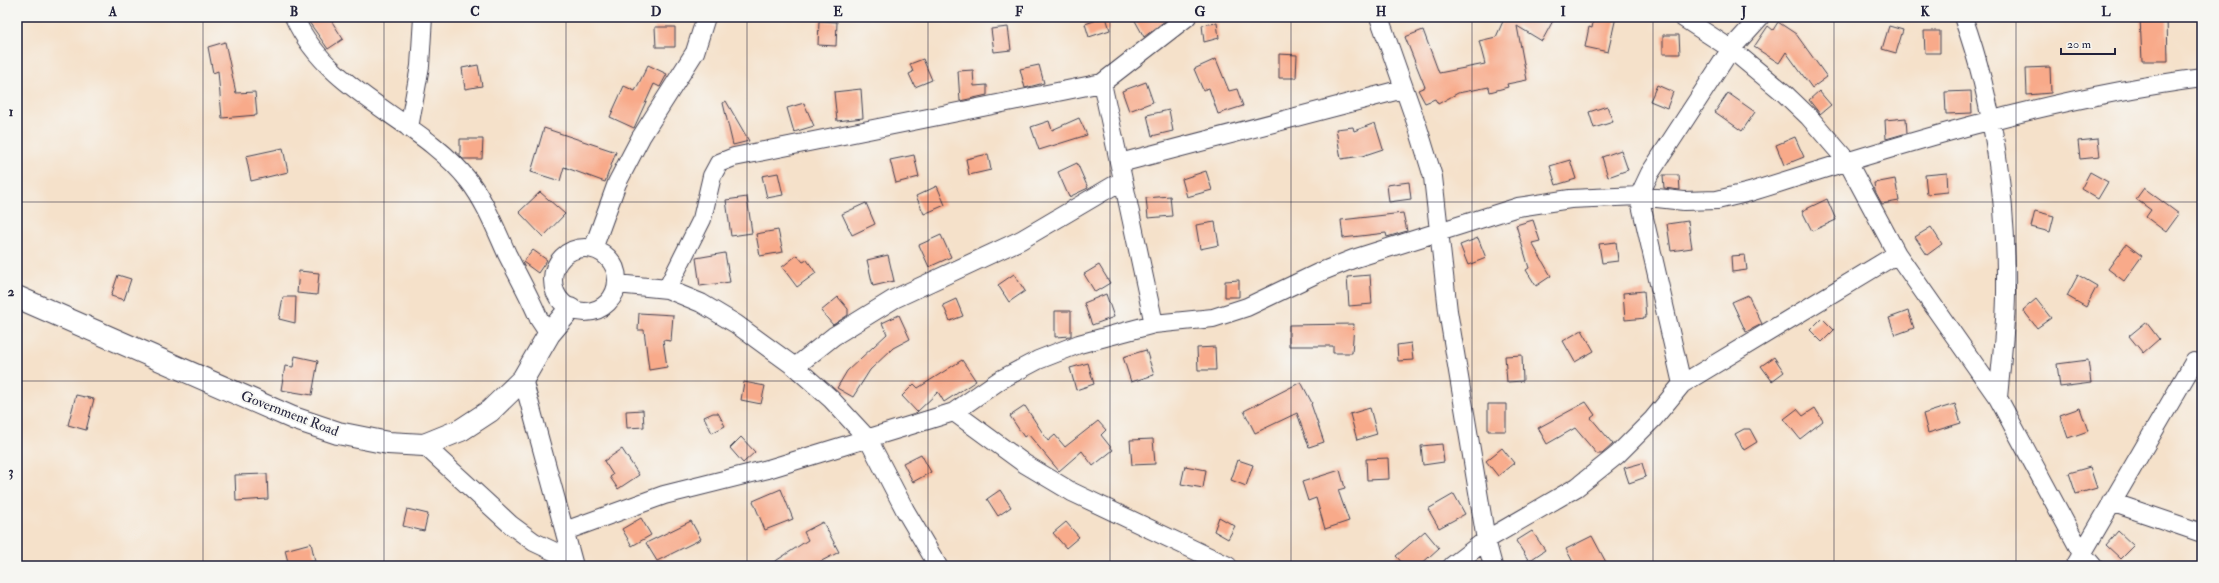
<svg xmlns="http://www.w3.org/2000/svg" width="2219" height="583" font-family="'IM FELL Double Pica',serif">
	<rect width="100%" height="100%" fill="#f6f6f2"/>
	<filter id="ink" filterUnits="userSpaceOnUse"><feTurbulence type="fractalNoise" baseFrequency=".025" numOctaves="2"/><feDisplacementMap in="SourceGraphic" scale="8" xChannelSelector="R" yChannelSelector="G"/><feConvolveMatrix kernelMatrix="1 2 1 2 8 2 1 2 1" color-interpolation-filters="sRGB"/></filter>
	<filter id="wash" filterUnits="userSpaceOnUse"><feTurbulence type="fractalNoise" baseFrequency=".012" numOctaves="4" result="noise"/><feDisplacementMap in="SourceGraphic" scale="16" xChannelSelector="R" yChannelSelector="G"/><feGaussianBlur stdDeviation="0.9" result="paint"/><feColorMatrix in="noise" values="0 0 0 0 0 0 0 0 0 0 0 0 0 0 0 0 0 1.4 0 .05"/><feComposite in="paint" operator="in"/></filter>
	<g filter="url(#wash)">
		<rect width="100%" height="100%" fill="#f5e1ca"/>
		<g id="blocks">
			<!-- building -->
			<path fill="#f8aa8a" d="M317,17H329L343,39L328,49L309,22Z
				M1106,17L1110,30L1089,37L1085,24Z
				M1133,17H1170L1144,37Z
				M1500,17H1555L1542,41L1517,26L1527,80L1507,84L1508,87L1490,92L1489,87L1458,93L1438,104L1435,99L1425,103L1418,90L1425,87L1405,37L1423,30L1439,73L1485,64L1479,41L1496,37L1504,19Z
				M1594,17H1616L1608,52L1585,47L1589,27L1592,28Z
				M2140,17H2167L2168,61H2142Z
				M819,21L837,22L836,46L818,45Z
				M1778,22L1796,34L1827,77L1812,88L1786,52L1779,63L1754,47L1768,26L1773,30Z
				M1217,23L1219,38L1204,42L1202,25Z
				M1889,26L1903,30L1896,53L1882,49Z
				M655,27H675V47H656Z
				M1008,27L1011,50L994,52L991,29Z
				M1924,31H1940V53H1925Z
				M1663,35H1679L1680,54H1663Z
				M225,42L236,93L255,92L257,115L222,118L218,71L213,73L208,47Z
				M1279,54L1297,55L1296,78H1279Z
				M923,59L932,80L915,87L909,74L913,72L910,64Z
				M1216,59L1229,91L1237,89L1243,106L1218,114L1209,88L1203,90L1194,69Z
				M478,65L482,86L465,89L462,68Z
				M648,65L667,74L660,87L654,84L634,128L610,117L624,86L635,91Z
				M1039,65L1044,83L1025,88L1020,69Z
				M2050,67L2051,93L2027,95L2026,68Z
				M973,70L974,86L987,85V95L960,101L958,71Z
				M1146,82L1153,102L1129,111L1122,91Z
				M1657,85L1673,92L1667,108L1650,101Z
				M861,89L863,118L837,121L834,92Z
				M1819,91L1831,105L1820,114L1809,100Z
				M1971,91L1972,113L1946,114L1945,92Z
				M1728,93L1755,112L1742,131L1715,112Z
				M726,101L749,141L733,145L723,103Z
				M804,103L814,126L794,132L787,108Z
				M1607,106L1613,122L1594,128L1589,112Z
				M1169,110L1173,131L1152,136L1147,115Z
				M1079,118L1087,135L1039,150L1031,127L1049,121L1052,130Z
				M1906,118L1907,133L1886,139L1885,120Z
				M1375,123L1383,149L1362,156L1341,159L1336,129L1353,127L1354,131Z
				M544,128L616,152L605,182L564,167L560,181L531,172Z
				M1795,137L1804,157L1784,165L1776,145Z
				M460,139H483L482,159H463L460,156Z
				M2098,139L2100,157L2080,159L2078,141Z
				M283,148L288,172L251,181L246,156Z
				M1621,150L1628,170L1608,177L1602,157Z
				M988,154L991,170L969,175L966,159Z
				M914,155L919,177L896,183L890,160Z
				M1570,160L1576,179L1556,185L1550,166Z
				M1077,163L1088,188L1069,197L1058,172Z
				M1206,171L1212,190L1187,197L1182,179Z
				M2090,172L2108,182L2098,199L2081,189Z
				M778,173L783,195L767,198L762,176Z
				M1947,173L1948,192L1927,194L1925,175Z
				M1663,175H1679L1680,190L1664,188Z
				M1895,179L1899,201L1882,204L1875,191L1874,183Z
				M1409,182L1411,199L1389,202L1387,185Z
				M937,186L945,205L924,214L916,196Z
				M2144,188L2179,214L2166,232L2146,217L2151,210L2136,199Z
				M540,192L565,214L543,237L519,212Z
				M1170,196L1172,216L1148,218L1146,198Z
				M747,197L752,233L731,236L726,200Z
				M1827,199L1836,220L1812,231L1802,211Z
				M866,203L875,224L852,235L842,214Z
				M2035,211L2054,216L2050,232L2031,227Z
				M1403,213L1407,231L1387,237L1386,233L1343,238L1341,220Z
				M1533,220L1540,241L1532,243L1551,276L1536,286L1526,270L1529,268L1516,225Z
				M1688,221L1692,248L1671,251L1667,224Z
				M1215,222L1219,245L1200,249L1196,225Z
				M1931,227L1942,244L1927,255L1915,237Z
				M778,230L783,252L760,256L756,234Z
				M941,235L951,257L929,267L919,245Z
				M1478,238L1486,258L1468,265L1460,245Z
				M1616,242L1618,261L1602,263L1599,244Z
				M2126,244L2142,256L2124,281L2108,269Z
				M533,250L547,260L538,273L523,262Z
				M725,253L730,282L700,286L696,258Z
				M797,255L803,262L807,260L816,273L797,287L782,267Z
				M888,255L894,281L873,286L867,260Z
				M1745,255L1747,270L1732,272L1731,256Z
				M1099,265L1110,283L1095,292L1084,274Z
				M299,271L319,273L317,295L297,293Z
				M1014,274L1025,291L1009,302L998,285Z
				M118,275L131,279L124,300L111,296Z
				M1370,275L1372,304L1349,306L1347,277Z
				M2078,275L2097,286L2086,307L2067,296Z
				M1239,280V297H1225V281Z
				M1644,291L1646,318L1625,320L1623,293Z
				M1106,294L1114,317L1092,325L1084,303Z
				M1748,295L1762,324L1746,332L1732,302Z
				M283,297H296L295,323L279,319Z
				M838,297L848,309V315L833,325L821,311Z
				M956,299L963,316L950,321L943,305Z
				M2036,299L2051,318L2037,328L2023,310Z
				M1055,311H1071V336L1055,337Z
				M1908,311L1914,328L1895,335L1889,318Z
				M639,313L673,315L671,341L663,340L667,367L649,370L644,330H638Z
				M899,315L910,339L893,348L870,370L853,397L837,388L847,371L887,334L882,323Z
				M1822,318L1834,330L1822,342L1810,330Z
				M2146,322L2159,339L2143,353L2129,336Z
				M1354,324L1352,353H1333V346H1289V325Z
				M1582,330L1594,351L1575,362L1563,341Z
				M1411,343L1413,360L1398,361L1397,345Z
				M1215,347L1216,370H1198L1197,348Z
				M1146,350L1154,375L1131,382L1123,357Z
				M1522,355L1523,381L1507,382L1505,356Z
				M295,356L318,361L312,395L281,390L285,366L293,367Z
				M1774,357L1784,372L1772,381L1761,366Z
				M962,360L976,381L944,402L938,392L917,412L902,396L914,384L918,388Z
				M2088,360L2091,383L2060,387L2057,364Z
				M1088,363L1094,384L1076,390L1070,368Z
				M744,382L765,386L761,404L741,400Z
				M1301,382L1312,403L1311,404L1324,442L1309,447L1297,413L1255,433L1244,411Z
				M76,395L94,399L86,430L68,425Z
				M1586,402L1595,415L1591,418L1613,444L1602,454H1597L1575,428L1547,444L1538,428Z
				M1488,404H1506V431H1488Z
				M1955,404L1961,423L1928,433L1923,414Z
				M1025,406L1048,441L1055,435L1065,447L1098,421L1106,430L1101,435L1113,450L1093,466L1082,451L1059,471L1028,434L1024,437L1010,416Z
				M1370,408L1377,434L1357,440L1350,414Z
				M1815,408L1823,421L1800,439L1784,419L1797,409L1803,416Z
				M2080,408L2088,431L2068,438L2060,415Z
				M643,410L644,427L627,428L626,411Z
				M713,413H718L725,426L712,433L704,417Z
				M1744,429H1750L1757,442L1744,450L1735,434Z
				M741,437L755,452L743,463L730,448Z
				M1153,439L1155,464L1132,465L1130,440Z
				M1442,444L1444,462L1423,465L1421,446Z
				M1502,448L1514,463L1498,476L1486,461Z
				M622,449L639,475L618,489L610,477L613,475L604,461Z
				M921,454L931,472L913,482L903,463Z
				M1388,458L1389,479L1367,480L1366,459Z
				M1238,460L1253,465L1246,486L1231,480Z
				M1642,463L1646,477L1629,483L1624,468Z
				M1185,466L1206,470L1203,488L1181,484Z
				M2090,467L2097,488L2076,494L2069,473Z
				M1340,470L1345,488L1338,490L1349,521L1325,529L1316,498L1308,501L1302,482Z
				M267,474L268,499L236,501L235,475Z
				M781,489L793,519L765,530L753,501Z
				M1000,490L1011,507L998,516L987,499Z
				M1454,494L1465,514L1439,528L1428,509Z
				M407,509L428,514L424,531L403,526Z
				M1219,517L1235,526L1228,539L1214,531Z
				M641,518L651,535L632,546L622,529Z
				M691,521L701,539L657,561L646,543Z
				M823,522L839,552L812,566H768L808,540L804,532Z
				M1066,522L1079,537L1066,548L1053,533Z
				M1425,531L1439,548L1419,566H1405L1396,556Z
				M1532,531L1545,550L1529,561L1516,541Z
				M2118,531L2134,546L2121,559L2106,545Z
				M1592,536L1608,566H1575L1566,549Z
				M311,543L315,561L289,566L285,550Z"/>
		</g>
	</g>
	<g filter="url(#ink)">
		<use href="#blocks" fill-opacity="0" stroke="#423f50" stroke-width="1"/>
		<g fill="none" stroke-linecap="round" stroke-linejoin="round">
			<!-- street casing -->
			<g stroke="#423f50" stroke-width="20">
				<path id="street" d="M294,17C329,95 420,118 469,181C486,203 496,230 507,254C518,276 530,297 539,319L549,334
					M1379,17L1418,128L1433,177L1448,311L1486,540L1493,566
					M1682,17L1731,49L1784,93L1809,117L1847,161L1897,254L1998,398L2081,552L2093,566
					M1963,17C1994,102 2007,202 2006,292C2006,327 2001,363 1998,398
					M409,128L420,66L423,17
					M1120,163L1403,89
					M1123,180L1154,324
					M553 280a32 32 0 1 1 64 0a32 32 0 1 1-64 0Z
					M593,249L617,183L641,137L695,52L706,17
					M617,284L667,289L701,303L736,324L795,367L831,399L868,439L905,510L938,566
					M667,289L702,219L712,176L719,163L734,157L1102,83L1187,17
					M795,367L834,336L894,299L1021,240L1123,180L1102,83
					M523,379L574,566
					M1682,384L1897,254
					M954,412L1025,464L1072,492L1228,566
					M424,445L511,525L534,542L572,560
					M2111,502L2202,533
					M565,531L664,495L768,469L954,412L1000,380L1038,360L1079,344L1154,324L1213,318L1247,307L1318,273L1353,259L1518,207L1570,199L1639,196L1684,201L1717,200L1750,192C1898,145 2048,98 2202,78
					M1452,566L1486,540L1577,487L1617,455L1653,419L1682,384L1639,196L1650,173L1731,49L1760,17
					M2075,566L2194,362"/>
			</g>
			<!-- secondary casing -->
			<g stroke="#423f50" stroke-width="24">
				<path id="secondary" d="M17,297L293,418L338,433L388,443L424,445L461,430L490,411L523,379L549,334L570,309"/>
			</g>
			<!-- street -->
			<use href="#street" stroke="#fff" stroke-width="18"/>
			<!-- secondary -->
			<use href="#secondary" stroke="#fff" stroke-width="22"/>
		</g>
	</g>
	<!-- grid -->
	<path fill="none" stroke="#22223b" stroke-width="1" stroke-opacity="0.55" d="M203,17V566M384,17V566M566,17V566M747,17V566M928,17V566M1110,17V566M1291,17V566M1472,17V566M1653,17V566M1834,17V566M2016,17V566M17,202H2202M17,381H2202"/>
	<g text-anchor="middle" stroke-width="4" stroke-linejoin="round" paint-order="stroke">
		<!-- street labels -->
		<g font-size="14" fill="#22223b" stroke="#f6f6f2">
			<text transform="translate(290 413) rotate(21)" y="5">Government Road</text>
		</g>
	</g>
	<!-- margin -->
	<rect width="2219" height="583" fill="none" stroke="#f6f6f2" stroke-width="44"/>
	<!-- scale -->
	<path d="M2061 48v6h54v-6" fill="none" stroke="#22223b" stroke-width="2"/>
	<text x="2067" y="48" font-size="12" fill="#22223b" stroke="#f6f6f2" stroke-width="3" paint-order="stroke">20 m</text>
	<rect x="22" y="22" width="2175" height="539" fill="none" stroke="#22223b" stroke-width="1.5"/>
	<g font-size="13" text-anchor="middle" font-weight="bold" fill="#22223b">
		<text x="113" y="16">A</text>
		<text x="294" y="16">B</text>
		<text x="475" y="16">C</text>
		<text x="656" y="16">D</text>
		<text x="838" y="16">E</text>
		<text x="1019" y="16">F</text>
		<text x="1200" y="16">G</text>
		<text x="1381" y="16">H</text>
		<text x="1563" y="16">I</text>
		<text x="1744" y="16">J</text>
		<text x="1925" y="16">K</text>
		<text x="2106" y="16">L</text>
		<text x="11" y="116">1</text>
		<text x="11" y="296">2</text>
		<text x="11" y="476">3</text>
	</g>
</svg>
